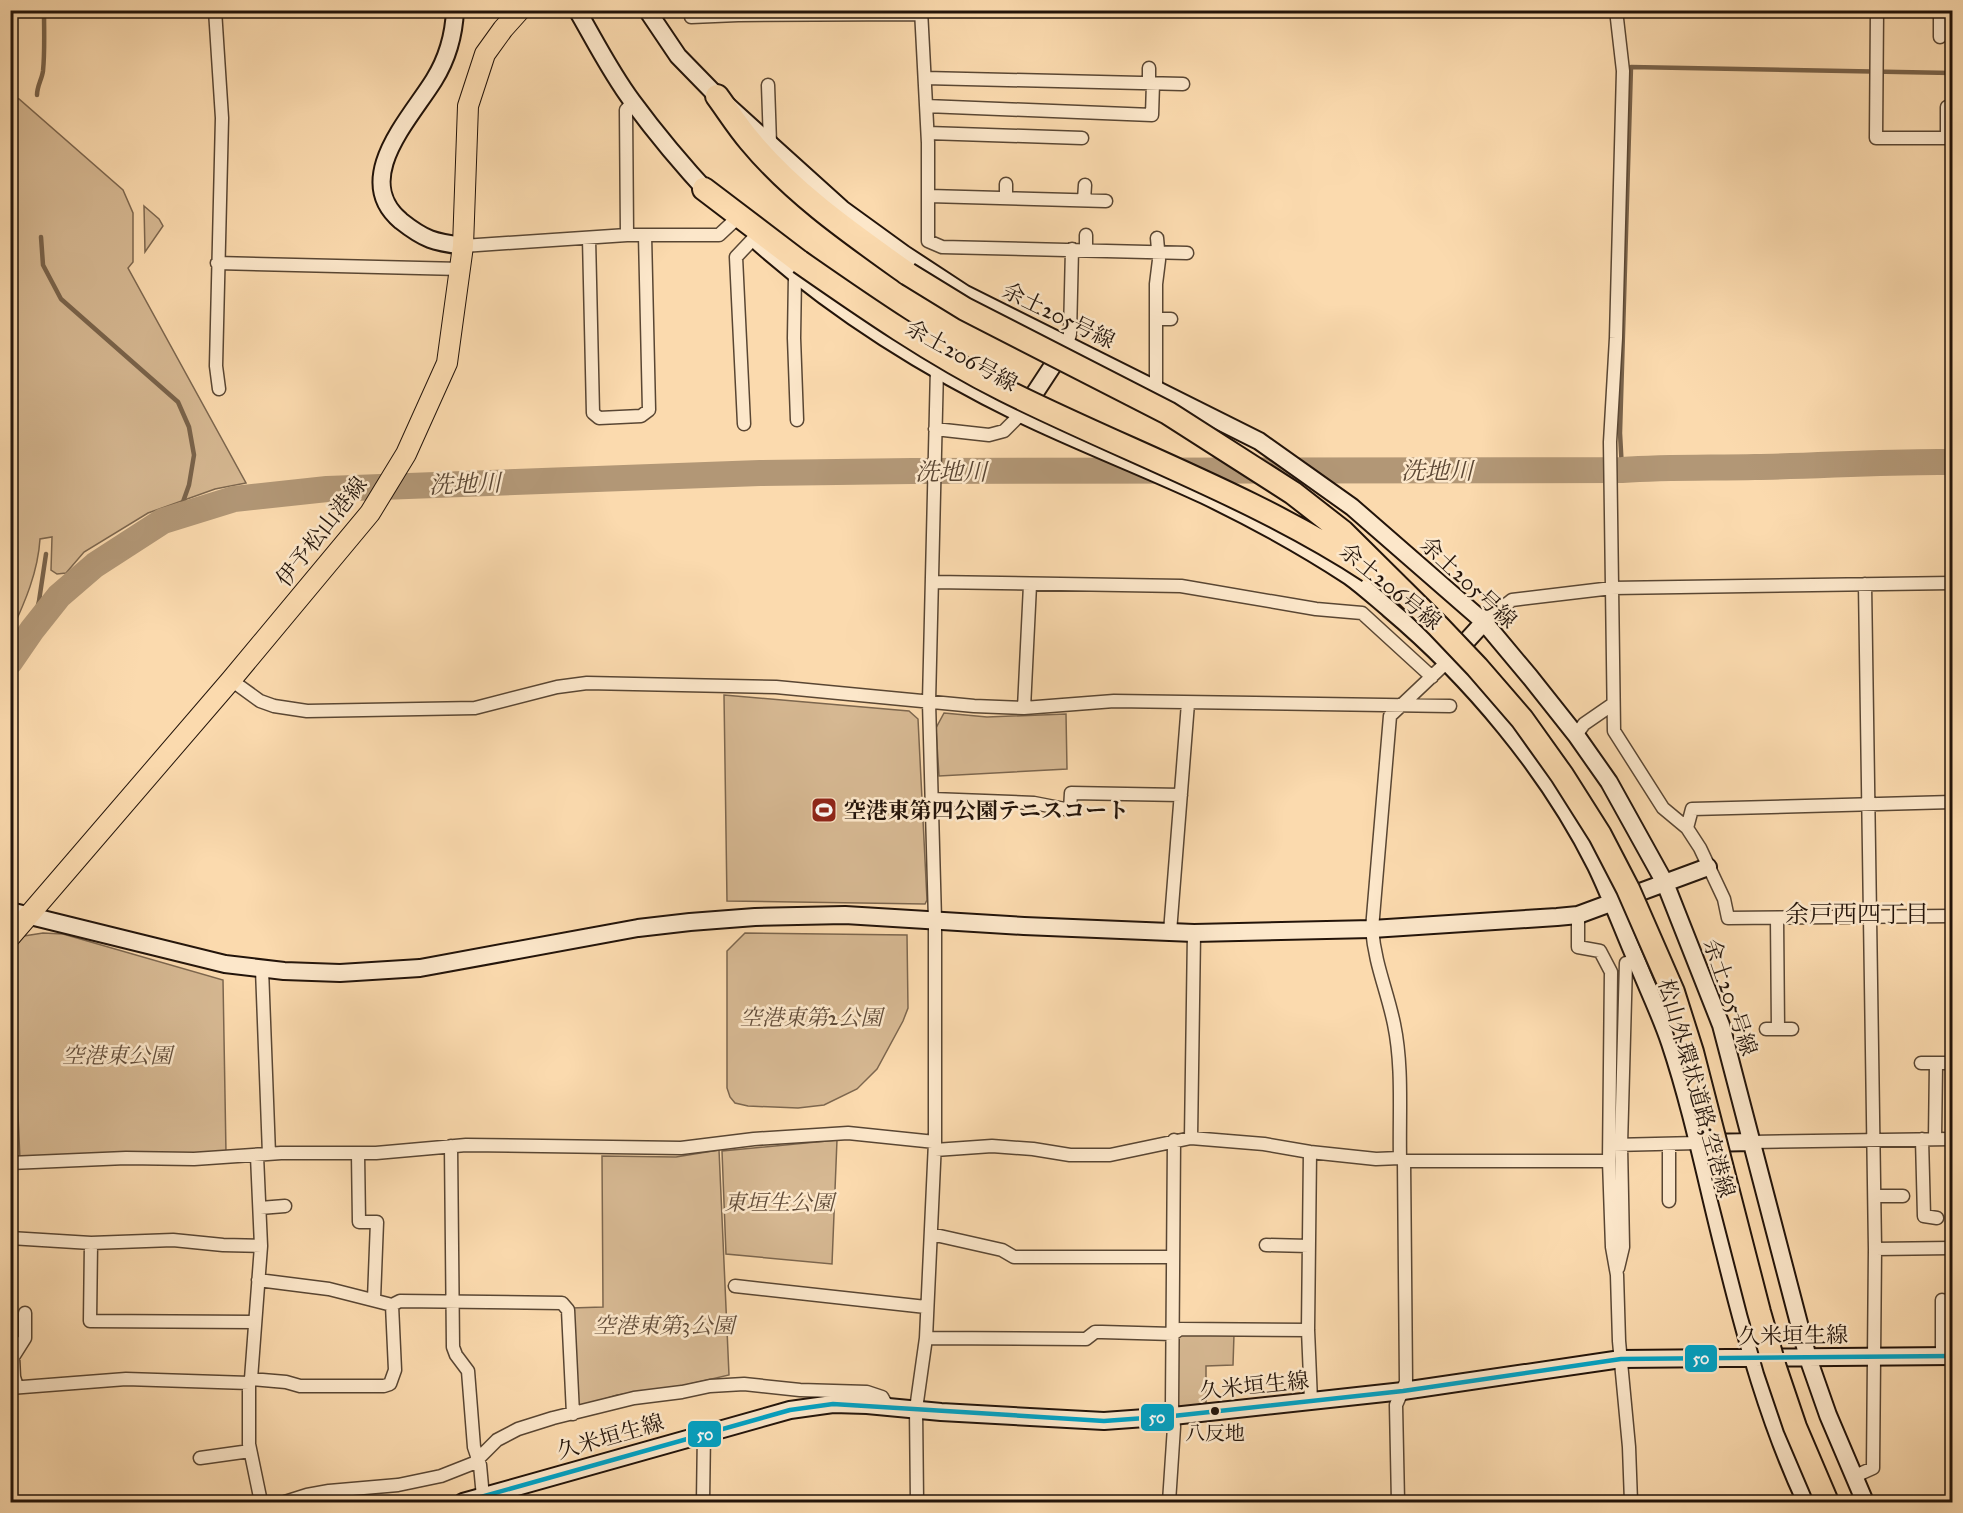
<svg xmlns="http://www.w3.org/2000/svg" width="1963" height="1513" font-family="'IM FELL Great Primer','Noto Serif JP',serif">
	<rect width="100%" height="100%" fill="#fbdaae"/>
	<filter id="stains"><feTurbulence type="fractalNoise" baseFrequency=".00333" numOctaves="4"/><feColorMatrix values="0 0 0 0 .2 0 0 0 0 .09 0 0 0 0 .02 0 0 0 .5 -.17"/></filter>
	<radialGradient id="worn" r=".72"><stop offset=".6" stop-color="#630" stop-opacity="0"/><stop offset="1" stop-color="#630" stop-opacity=".3"/></radialGradient>
	<!-- green -->
	<path fill="#d6b892" stroke="#7c664e" stroke-width="1.5" d="M11,10L15,11V75L11,79Z
		M10,96L19,99L123,190L133,213V262L128,268L246,483L215,489L148,513L84,552L66,573L57,574L51,570L52,537L40,539C38,572 25,602 11,632Z
		M144,206L159,219L163,226L145,252Z
		M724,695L909,711L918,719L927,900L925,904L727,901Z
		M944,713L987,717L1066,714L1067,769L939,776L936,728Z
		M43,933L63,934L223,980L226,1153L20,1160L15,1048L11,1047V950L24,936Z
		M745,933L907,935L908,1008L903,1021L877,1069L857,1089L824,1105L798,1108L748,1106L735,1103L730,1097L727,1088V951Z
		M837,1140L832,1264L726,1254L722,1151Z
		M719,1150L729,1375L673,1388L617,1395L576,1408L571,1308L603,1307L602,1156L676,1157Z
		M1180,1333L1234,1334L1233,1365L1206,1366V1406L1175,1407V1336Z"/>
	<g fill="none" stroke-linecap="round" stroke-linejoin="round">
		<!-- stream -->
		<path stroke="#79634b" stroke-width="4.5" d="M37,95C37,86 42,79 43,71C45,51 44,31 44,10
			M41,237L43,265L61,299L178,402L189,427L194,455L189,485L178,516
			M1622,470L1620,433L1631,67L1952,73
			M32,630L39,601L46,554"/>
		<!-- river -->
		<path stroke="#b29776" stroke-width="26" d="M10,662L32,630L59,596L95,565L163,521L234,499L327,489L760,473L912,471L1622,470C1667,467 1711,468 1755,467C1821,466 1887,461 1952,462"/>
		<!-- street casing -->
		<g stroke="#594633" stroke-width="15">
			<path id="street" d="M215,10L222,118L216,366L219,389
				M691,10V17L738,15L921,14
				M921,10L928,143V241L942,247L1187,253
				M1616,10L1623,71L1616,338L1610,442L1614,731L1663,808L1687,828L1700,848L1724,899L1728,918L1952,916
				M1877,10L1876,138H1952
				M1940,37V10
				M1149,68V83
				M925,78L1183,84
				M768,85L770,143
				M926,106L1152,115L1153,83
				M1947,107V138
				M928,133L1082,138
				M1006,184V198
				M929,196L1106,201
				M1084,200L1085,185
				M627,235L626,110L633,102
				M589,238L593,413L599,418L641,416L649,410L645,235
				M463,246L627,235H719L734,221
				M1086,249V235
				M217,263L461,269
				M795,275L794,338L797,420
				M1156,319H1171
				M1067,344L1070,334L1072,249
				M1156,388V284L1159,260L1157,238
				M744,424L736,257L754,238
				M935,429L989,435L1004,431L1021,414
				M933,582L1181,586L1316,609L1362,613L1432,677
				M1484,622L1512,600L1612,588L1952,583
				M231,680L260,701L274,706L307,711L475,708L557,687L587,683L776,687L974,706L1024,708L1114,701L1450,706
				M1024,708L1030,585
				M1576,735L1584,724L1613,704
				M932,799L1034,803L1070,810L1071,793L1181,795
				M1687,828L1692,809L1952,802
				M1578,915V947L1600,951L1611,972L1609,1161L1612,1247L1617,1275L1619,1341L1629,1447L1631,1502
				M1777,918L1778,1029
				M1170,932L1188,703
				M262,969L269,1154
				M1766,1029H1792
				M1921,1063H1949
				M1191,1138L1194,933
				M1922,1139L1924,1216L1937,1218
				M1935,1139L1936,1063
				M1752,1142L1952,1139
				M1669,1144V1201
				M1613,1145L1698,1143
				M451,1146L453,1347L456,1355L468,1371L474,1447L480,1465L483,1497
				M935,1150L992,1146L1033,1149L1070,1155H1110L1191,1138L1264,1144L1310,1152L1376,1159L1400,1158
				M1310,1152L1308,1330L1311,1401
				M358,1154L359,1222H377L374,1299
				M257,1156L261,1246L251,1379L249,1383V1444L261,1502
				M1404,1161H1609
				M10,1163L126,1158L194,1159L281,1153H376L466,1145L681,1148L754,1139L848,1133L935,1142
				M1875,1196H1903
				M260,1208L285,1206
				M931,1234L1002,1250L1014,1257H1173
				M10,1238L91,1243L173,1240L223,1245L261,1246
				M91,1243L90,1321L254,1322
				M1266,1245L1309,1246
				M1875,1249L1952,1248
				M1618,1268L1623,1247L1621,1145L1626,963
				M735,1286L926,1307
				M1942,1300V1356
				M392,1305L400,1301L562,1303L568,1310L573,1414
				M926,1338L1086,1339L1095,1332H1102L1173,1334L1180,1329L1308,1330
				M251,1379L286,1382L300,1386H384L390,1384L395,1370L392,1305L329,1289L258,1280
				M17,1387L14,1377L13,1357L25,1338V1313
				M10,1388L126,1379L249,1383
				M200,1458L250,1451
				M1853,1477L1873,1468L1875,1249L1865,584
				M285,1502L307,1495L329,1491L398,1485L441,1476L474,1463L497,1440L518,1429L553,1418L634,1398L682,1392L710,1386L744,1384L800,1390L867,1392L882,1397L887,1406
				M703,1502L704,1432
				M917,1502L916,1409L926,1338L935,1142V920L929,702L937,368
				M1169,1502L1174,1427L1172,1405L1174,1140
				M1398,1502L1396,1405L1406,1382L1404,1161L1400,1158C1399,1114 1403,1067 1394,1024C1387,990 1375,965 1372,929L1390,716L1447,662"/>
		</g>
		<!-- secondary casing -->
		<g stroke="#23140a" stroke-width="20">
			<path id="secondary" d="M455,10C454,35 447,59 434,80C410,119 351,179 401,221C425,240 434,242 463,246
				M577,10C595,41 611,73 632,101C657,135 684,167 712,197
				M647,10L678,56L717,96L842,209L904,254L965,294L1259,441L1352,507L1484,622L1530,677L1576,735L1609,782L1665,883L1721,1025L1808,1358L1828,1415L1865,1502
				M759,243C837,312 927,368 1021,414C1081,443 1144,467 1204,495C1254,519 1303,546 1349,576C1363,586 1376,598 1389,609C1471,678 1548,770 1596,866C1611,897 1623,930 1637,962C1648,989 1661,1016 1670,1043C1693,1112 1707,1184 1725,1254C1746,1339 1769,1423 1806,1502
				M1023,411L1065,347
				M1452,657L1484,622
				M10,911L225,964L284,971L340,973L420,968L638,928L690,922L755,917L845,915L1024,926L1194,933L1372,929L1557,917L1578,915L1708,867
				M1705,1143L1752,1142
				M463,1502L790,1410L833,1404L867,1405L941,1412L1104,1421L1173,1416L1403,1391L1621,1359L1952,1356"/>
		</g>
		<!-- primary casing -->
		<g stroke="#23140a" stroke-width="22">
			<path id="primary" d="M10,937L231,680L370,513L406,454L447,363L463,246L468,106L485,54L503,29L520,10"/>
		</g>
		<!-- highway casing -->
		<g stroke="#23140a" stroke-width="26">
			<path id="highway" d="M717,96C728,111 738,127 750,141C794,194 852,234 908,274
				M704,189L800,262"/>
		</g>
		<!-- street -->
		<use href="#street" stroke="#fce7ca" stroke-width="12"/>
		<!-- secondary -->
		<use href="#secondary" stroke="#fce7ca" stroke-width="16"/>
		<!-- primary -->
		<use href="#primary" stroke="#fbdaae" stroke-width="20"/>
		<!-- highway -->
		<use href="#highway" stroke="#fbdaae" stroke-width="22"/>
		<!-- highway-bridge casing -->
		<g stroke="#23140a" stroke-width="26" stroke-linecap="butt">
			<path id="highway-bridge" d="M800,262C866,308 931,353 1004,390C1126,451 1254,496 1369,571
				M908,274L965,309L1168,413L1293,493L1343,532L1438,626L1477,667L1522,719L1562,775L1600,835L1628,889L1673,992L1692,1052L1759,1312L1775,1368L1795,1427L1827,1502"/>
		</g>
		<!-- highway-bridge -->
		<use href="#highway-bridge" stroke="#fbdaae" stroke-width="22"/>
		<!-- bus-1 casing -->
		<g stroke="#fce7ca" stroke-width="9">
			<path id="bus-1" d="M463,1502L790,1410L833,1404L1104,1421L1173,1416L1403,1391L1621,1359L1952,1356"/>
		</g>
		<!-- bus-1 -->
		<use href="#bus-1" stroke="#02a2c4" stroke-width="4.5"/>
	</g>
	<!-- icons -->
	<defs>
		<g id="stadium-square" transform="scale(1.35)"><rect x="-9" y="-9" width="18" height="18" rx="4" fill="#8f2418" stroke="#fce7ca"/><path d="M0-5a6.5 5 0 1 0 0 10a6.5 5 0 1 0 0-10ZM-3.5-1.8h7v3.6h-7Z" fill="#fff"/></g>
	</defs>
	<g fill-rule="evenodd">
		<use href="#stadium-square" x="824" y="810"/>
	</g>
	<!-- markers -->
	<circle fill="#23140a" stroke="#fce7ca" stroke-width="2" cx="1215" cy="1411" r="5"/>
	<g text-anchor="middle" stroke-width="5" stroke-linejoin="round" paint-order="stroke">
		<!-- bus labels -->
		<g font-size="20" fill="#23140a" stroke="#fce7ca">
			<text x="1215" y="1440">八反地</text>
		</g>
		<!-- street labels -->
		<g font-size="22" fill="#23140a" stroke="#fce7ca">
			<text transform="translate(1059 315) rotate(26)" y="8">余土205号線</text>
			<text transform="translate(962 355) rotate(29)" y="8">余土206号線</text>
			<text transform="translate(321 531) rotate(-52)" y="8">伊予松山港線</text>
			<text transform="translate(1469 582) rotate(43)" y="8">余土205号線</text>
			<text transform="translate(1391 586) rotate(39)" y="8">余土206号線</text>
			<text transform="translate(1731 997) rotate(71)" y="8">余土205号線</text>
			<text transform="translate(1697 1088) rotate(74)" y="8">松山外環状道路;空港線</text>
			<text transform="translate(1793 1335) rotate(-1)" y="8">久米垣生線</text>
			<text transform="translate(1254 1385) rotate(-6)" y="8">久米垣生線</text>
			<text transform="translate(610 1436) rotate(-16)" y="8">久米垣生線</text>
		</g>
		<!-- poi labels -->
		<g font-size="22" font-weight="bold" fill="#23140a" stroke="#fce7ca" text-anchor="start">
			<text x="844" y="818">空港東第四公園テニスコート</text>
		</g>
		<!-- park labels -->
		<g font-size="22" font-style="italic" fill="#624d3a" stroke="#fce7ca">
			<text x="811" y="1025">空港東第2公園</text>
			<text x="117" y="1063">空港東公園</text>
			<text x="779" y="1210">東垣生公園</text>
			<text x="664" y="1333">空港東第3公園</text>
		</g>
		<!-- water labels -->
		<g font-size="24" font-style="italic" fill="#5c4835" stroke="#fce7ca">
			<text x="1437" y="479">洗地川</text>
			<text x="951" y="480">洗地川</text>
			<text transform="translate(465 484) rotate(-2)" y="8">洗地川</text>
		</g>
		<!-- neighbourhood labels -->
		<g font-size="24" fill="#23140a" stroke="#fce7ca">
			<text x="1857" y="922">余戸西四丁目</text>
		</g>
	</g>
	<g stroke="#fce7ca" stroke-width="2">
		<rect x="1684" y="1344" width="34" height="29" rx="6" fill="#02a2c4"/>
		<rect x="1140" y="1403" width="35" height="29" rx="6" fill="#02a2c4"/>
		<rect x="687" y="1420" width="35" height="28" rx="6" fill="#02a2c4"/>
	</g>
	<g font-size="16" text-anchor="middle" font-weight="bold" fill="#fff">
		<text x="1701" y="1364">50</text>
		<text x="1157" y="1423">50</text>
		<text x="705" y="1440">50</text>
	</g>
	<!-- margin -->
	<rect width="1963" height="1513" fill="none" stroke="#fbdaae" stroke-width="36"/>
	<rect x="12" y="12" width="1939" height="1489" fill="none" stroke="#23140a" stroke-width="3"/>
	<rect x="18" y="18" width="1927" height="1477" fill="none" stroke="#23140a" stroke-width="1.5"/>
	<rect width="100%" height="100%" filter="url(#stains)"/>
	<rect width="100%" height="100%" fill="url(#worn)"/>
</svg>
